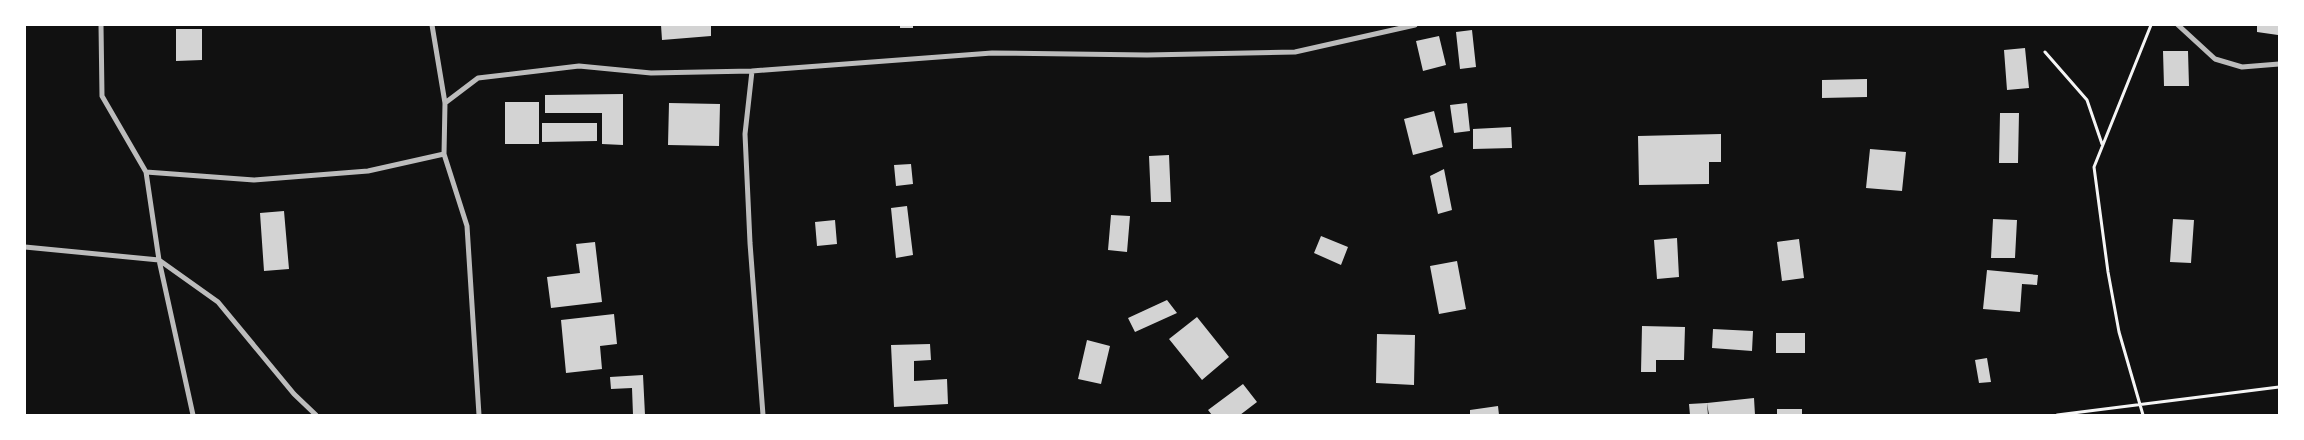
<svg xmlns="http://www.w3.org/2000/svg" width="2304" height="440" font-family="'Fira Sans Condensed',sans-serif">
	<rect width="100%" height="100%" fill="#111"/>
	<!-- building -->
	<path fill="#d3d3d3" d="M661,25H711V36L662,40Z
		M900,25H913V28H900Z
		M2257,25H2279L2278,35L2257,32Z
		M176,29H202V60L176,61Z
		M1472,30L1476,67L1460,69L1456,32Z
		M1439,36L1446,65L1423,71L1416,41Z
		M2025,48L2029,88L2007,90L2004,50Z
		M2163,51H2188L2189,86H2164Z
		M1867,79V97L1822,98V80Z
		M623,94V145L602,144V113H545V95Z
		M505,102H539V144H505Z
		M669,103L720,104L719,146L668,145Z
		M1467,103L1470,131L1454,133L1450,105Z
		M1434,111L1443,147L1413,155L1404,119Z
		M2000,113H2019L2018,163H1999Z
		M542,123H597V141L542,142Z
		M1511,127L1512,148L1473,149V129Z
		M1721,134V162H1709V184L1639,185L1638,136Z
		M1870,149L1906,152L1902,191L1866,188Z
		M1169,155L1171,202H1151L1149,156Z
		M911,164L913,184L896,186L894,165Z
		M1444,169L1452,210L1438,214L1430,176Z
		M907,206L913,255L896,258L891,208Z
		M284,211L289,269L264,271L260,213Z
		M1111,215L1130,216L1127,252L1108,250Z
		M1993,219L2017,220L2015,258H1991Z
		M2173,219L2194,220L2191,263L2170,262Z
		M835,220L837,244L817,246L815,222Z
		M1321,236L1348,247L1341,265L1314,253Z
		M1677,238L1679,277L1657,279L1654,240Z
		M1799,239L1804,278L1782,281L1777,242Z
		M595,242L602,302L551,308L547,277L580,273L576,244Z
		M1457,261L1466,309L1439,314L1430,266Z
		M1987,270L2038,275L2037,285L2022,284L2020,312L1983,309Z
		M1167,300L1177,313L1135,332L1128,318Z
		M614,314L617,344L600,346L602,369L566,373L561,320Z
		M1197,317L1229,357L1202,380L1169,339Z
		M1642,326L1685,327L1684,360H1656V372H1641Z
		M1713,329L1753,331L1752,351L1712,348Z
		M1776,333H1805V353H1776Z
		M1377,334L1415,335L1414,385L1376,383Z
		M1087,340L1110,346L1101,384L1078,379Z
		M930,344L931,360L914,361V381L947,379L948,404L894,407L891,345Z
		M1987,358L1991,382L1979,383L1975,360Z
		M643,375L645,415H633L632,388L611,389L610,377Z
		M1243,384L1257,402L1240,415H1212L1208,410Z
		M1754,398L1755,415H1709L1707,403Z
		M1707,403L1708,415H1690L1689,404Z
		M1498,406L1499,415H1470V410Z
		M1777,409H1802V415H1777Z"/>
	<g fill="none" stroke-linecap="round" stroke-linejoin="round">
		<!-- path -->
		<path stroke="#f5f5f5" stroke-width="3" d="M2045,52L2087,100L2102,144
			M2057,415L2279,387
			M2143,415L2119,332L2108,272L2094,167L2151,25"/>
		<!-- minor -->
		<path stroke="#bcbcbc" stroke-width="5" d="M101,25L102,96L146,172L159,260L193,415
			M432,25L445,103L444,154L467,226L479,415
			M2178,25L2215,59L2242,67L2279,64
			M752,71L745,134L750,243L763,415
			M445,103L478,78L579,66L651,73L752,71L992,53L1147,55L1295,52L1415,25
			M146,172L254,180L368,171L444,154
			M25,247L159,260L218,302L294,394L316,415"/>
	</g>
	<!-- border -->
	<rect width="2304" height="440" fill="none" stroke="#ffffff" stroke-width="52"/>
</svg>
